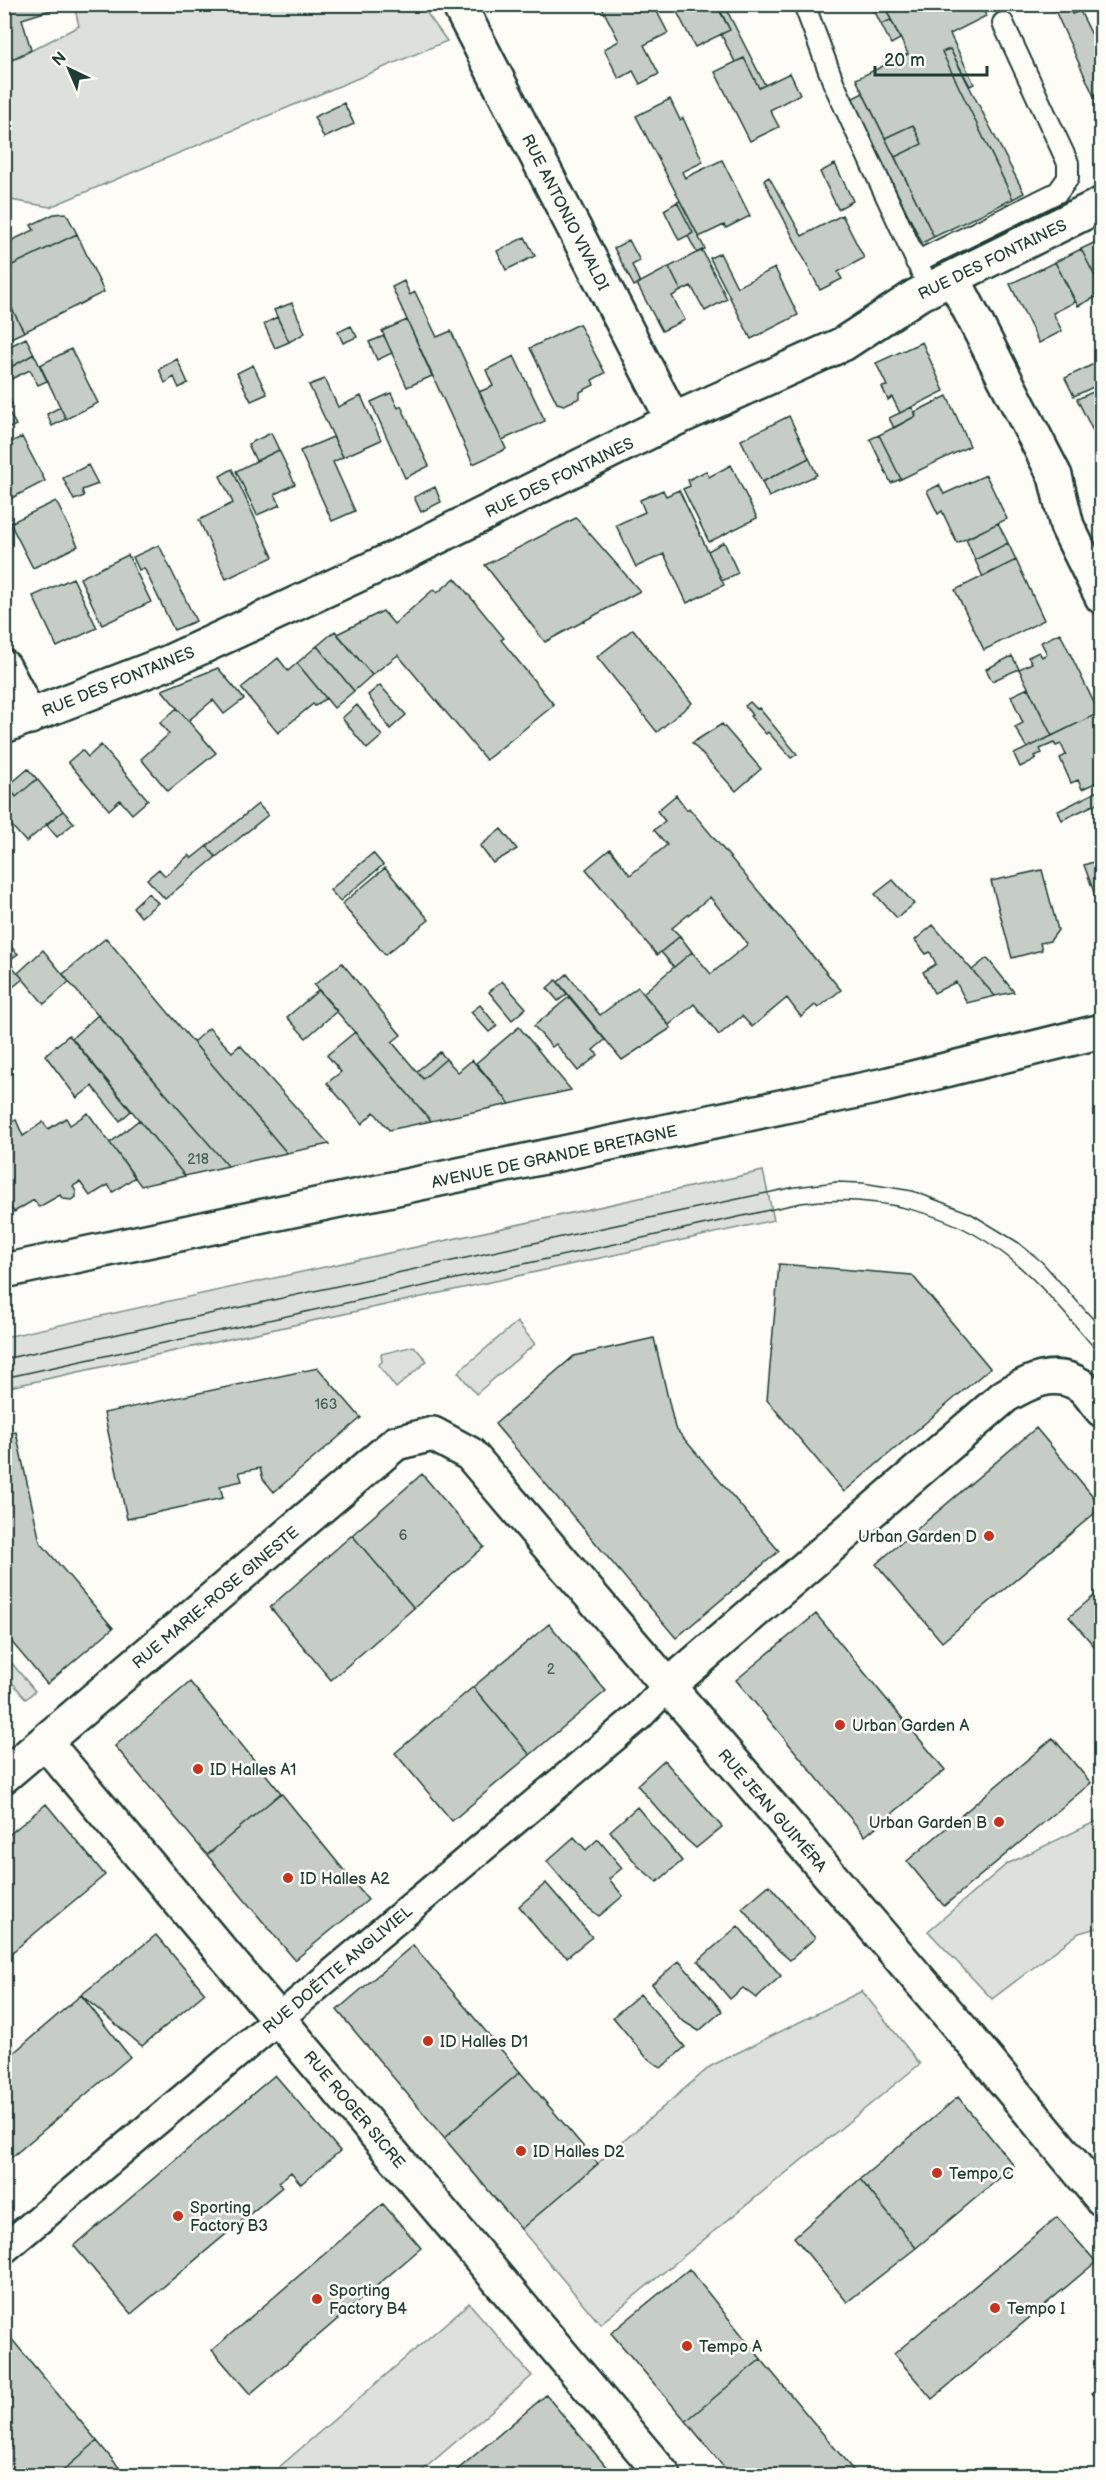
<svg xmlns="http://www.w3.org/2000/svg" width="1106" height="2480" font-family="'Balsamiq Sans',sans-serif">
	<rect width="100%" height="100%" fill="#fdfcf7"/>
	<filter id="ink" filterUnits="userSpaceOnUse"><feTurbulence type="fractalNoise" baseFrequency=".0167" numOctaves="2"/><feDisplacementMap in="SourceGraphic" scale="12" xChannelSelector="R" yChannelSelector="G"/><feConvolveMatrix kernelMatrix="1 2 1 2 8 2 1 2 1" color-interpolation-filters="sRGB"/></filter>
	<g filter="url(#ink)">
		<!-- green -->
		<path fill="#dde0db" stroke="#7e8e88" stroke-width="1.5" d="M74,5H421L447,41L50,207L5,199V64L79,26Z
			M763,1171L774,1220L5,1388V1337Z
			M517,1322L535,1344L476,1394L458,1372Z
			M414,1346L427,1361L396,1388L378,1365L382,1362L381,1354Z
			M5,1655L35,1691L26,1699L5,1674Z
			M1101,1819V1927L1079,1933L992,1999L928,1931L1007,1864Z
			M862,1991L920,2064L600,2324L521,2229L711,2066Z
			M469,2303L532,2376L417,2475H270Z"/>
		<!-- building -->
		<path fill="#c6cdc7" stroke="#1f3d34" stroke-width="1.5" d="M4,4H70L22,19L31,50L4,63Z
			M600,4H653L668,33L644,45L659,74L640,84L633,71L619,79L604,49L619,41Z
			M673,4H717L730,30L695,47Z
			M980,4L986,16L950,34L974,84L970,86L950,49L942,52L1013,199L934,237L895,157L922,144L913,125L885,138L856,79L908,54L884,5Z
			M1052,4H1068L1072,14L1080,11L1102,55V114Z
			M724,5L765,85L759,88L744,58L735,62L721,34L730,30L718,8Z
			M884,5L891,20L881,24L874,10Z
			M891,20L900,39L891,44L881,24Z
			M950,49L1024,193L1013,199L942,52Z
			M744,58L759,88L790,73L800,94L770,110L779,127L750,141L715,72Z
			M863,93L934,237L922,243L851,99Z
			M670,99L680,120L683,118L703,162L682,172L685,178L722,160L750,216L726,228L724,225L699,237L636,116Z
			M344,103L354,124L324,138L314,117Z
			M913,125L922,144L895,157L885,138Z
			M835,164L853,201L838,209L820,172Z
			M769,177L802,236L842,215L864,258L838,272L842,279L820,290L764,180Z
			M680,201L705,249L697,253L688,236L693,233L677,202Z
			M677,202L693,233L679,240L664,210Z
			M66,213L77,234L4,269V244L34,230L31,225L54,214Z
			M77,234L104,292L24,332L4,293V269Z
			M525,237L535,256L506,270L497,251Z
			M1102,239V288H1101L1081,249Z
			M629,240L640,261L632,265L640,283L634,286L614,248Z
			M1081,249L1101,288L1102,294L1078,306L1055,262Z
			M702,250L727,299L705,311L691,286L681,291L669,267Z
			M720,253L737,287L775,268L798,315L751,339L710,258Z
			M1055,262L1075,302L1053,313L1062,331L1039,343L1010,284Z
			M669,267L681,291L672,296L685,320L662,331L637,284Z
			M404,281L410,295L415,292L437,337L451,331L506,449L473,464L392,287Z
			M4,293L24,332L4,341Z
			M292,303L305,333L289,342L274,310Z
			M277,317L289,342L275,348L264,324Z
			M407,320L432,376L407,387L382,331Z
			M579,324L605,373L592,380L594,385L580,392V398L564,405L557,403L530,348Z
			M351,326L357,337L343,343L338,332Z
			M384,336L392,353L377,360L369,342Z
			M26,338L34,354L4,371V349Z
			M922,342L944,391L900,413L892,397L888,400L882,387L887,386L876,363Z
			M71,349L98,403L66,419L40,365Z
			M34,354L47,381L38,385L30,370L9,380L4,371Z
			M514,356L545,421L502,440L479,392L493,386L486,370Z
			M177,359L188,383L179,388L174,377L165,383L159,369Z
			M1102,360V383L1074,396L1065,378Z
			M253,365L267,394L251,401L237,373Z
			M325,379L338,407L361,396L381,440L343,457L309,385Z
			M1102,388V449L1077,399Z
			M391,393L398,408L401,406L429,466L405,478L371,402Z
			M947,396L970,446L901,479L879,435L916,416L915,412Z
			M9,398L12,404L6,407L16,425L4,431V401Z
			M60,407L66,419L52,426L47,414Z
			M912,407L916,416L894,428L889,418Z
			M789,416L809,458L762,482L741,440Z
			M271,433L279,450L256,461L248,444Z
			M879,435L901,479L891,483L870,439Z
			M22,437L45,481L4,502V445Z
			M333,437L343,457L333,462L355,511L332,521L300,451Z
			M279,450L295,484L275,494L280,505L257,515L236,471Z
			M809,458L817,475L769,497L762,482Z
			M88,465L98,484L82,490L84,496L74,500L63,478Z
			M731,465L757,518L709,542L683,489L690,486L688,480L706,471L709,477Z
			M232,469L273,557L226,579L199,520L233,503L220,476Z
			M986,475L1007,519L957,543L942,511L938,514L927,491L939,485L944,494Z
			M435,487L441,502L421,512L414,497Z
			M663,490L666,496L679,490L724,585L687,603L664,554L636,567L616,525L645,512L640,500Z
			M56,501L78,546L33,568L10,523Z
			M576,518L640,591L545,642L485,565Z
			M998,523L1008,543L975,560L966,539Z
			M724,542L738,573L722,581L708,551Z
			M1008,543L1016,560L983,577L975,560Z
			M159,545L196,621L174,630L144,568L139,570L133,557Z
			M128,555L151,602L102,625L80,578Z
			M1016,560L1044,620L984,650L955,590Z
			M73,578L97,628L57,647L33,596Z
			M455,578L504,638L501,640L554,705L486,760L398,655L372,675L337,634L383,611L394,624L434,589L437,593Z
			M633,629L692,703L657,732L597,657Z
			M335,631L372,675L354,691L317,646Z
			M1060,633L1099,713L1052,736L1019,669L1032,663L1028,657L1039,652L1042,657L1047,654L1041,642Z
			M317,646L354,691L334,708L297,663Z
			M1012,656L1019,669L992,681L986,669Z
			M278,658L288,671L297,663L326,698L315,706L313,704L278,733L241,688Z
			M218,668L244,699L224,714L213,700L188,721L162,690Z
			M380,685L406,715L390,729L368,695Z
			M1028,688L1052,736L1027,748L1015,727L1023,723L1011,696Z
			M750,702L757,709L759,708L797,754L791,758L768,732L766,734L750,716L752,715L745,706Z
			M357,705L382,736L367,749L342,718Z
			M177,708L216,753L168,791L141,759L169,734L160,723Z
			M1099,713L1102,718V780L1082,789L1078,780L1071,783L1060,758L1066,755L1061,744L1056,746L1054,743L1040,749L1042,753L1034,756L1036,759L1020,767L1014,754Z
			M722,724L761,769L736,791L692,743Z
			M101,745L148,800L132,814L120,800L109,810L68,762L82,750L88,757Z
			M28,769L37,779L16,797L8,786Z
			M37,779L63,811L26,842L4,817V789L8,786L16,797Z
			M1102,789V801L1062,820L1058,811Z
			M676,795L687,810L689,808L841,990L818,1008L815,1005L801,1017L787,998L752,1027L742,1016L719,1035L694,1004L669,1025L643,993L692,952L711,974L748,944L710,897L672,928L680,936L657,955L586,869L610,849L630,875L667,845L654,830L665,821L657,811Z
			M258,804L268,815L216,857L207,846Z
			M63,811L74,823L57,837L46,824Z
			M501,829L517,849L493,863L480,846Z
			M207,846L216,857L165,899L147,879L159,869L165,876L189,855L192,858Z
			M373,853L383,865L340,901L330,890Z
			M1102,859V905L1099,906L1084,865Z
			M385,868L429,920L385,955L342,904Z
			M1042,870L1058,930L1050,941L1040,943L1042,950L1012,958L991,881Z
			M893,880L914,904L897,918L875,894Z
			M148,893L158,903L141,917L133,907Z
			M933,925L972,970L995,996L967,1003L956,982L934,993L923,972L936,964L930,952L926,954L915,940Z
			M680,936L692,952L674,967L661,952Z
			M106,938L193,1042L287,1153L228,1166L69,982L63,974Z
			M10,946L18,954L8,961L4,957V951Z
			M43,950L69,982L44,1004L18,973Z
			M4,957L23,979L4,994Z
			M987,958L1014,992L995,996L972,970Z
			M342,963L401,1035L392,1042L423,1079L446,1059L458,1072L472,1060L510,1104L431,1121L314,985Z
			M567,974L600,1015L638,987L671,1028L622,1060L558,982Z
			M556,980L567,994L558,1001L547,988Z
			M502,981L526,1008L512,1020L489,992Z
			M319,990L337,1011L306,1038L287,1017Z
			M569,997L605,1040L593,1050L598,1055L578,1071L556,1044L552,1047L534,1026Z
			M480,1005L497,1026L489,1032L471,1012Z
			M98,1015L228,1166L185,1176L72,1038Z
			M519,1027L571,1090L510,1104L476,1063Z
			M209,1028L232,1052L240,1045L329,1144L287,1153L193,1042Z
			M355,1032L431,1121L389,1130L374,1112L362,1124L327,1083L341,1072L327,1055Z
			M69,1035L131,1111L120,1121L92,1086L77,1098L45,1055Z
			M440,1052L446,1059L423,1079L417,1071Z
			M88,1113L135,1177L113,1192L108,1185L90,1196L80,1182L73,1186L76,1192V1197L72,1200L63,1199L60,1195L39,1207L34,1200L14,1212L9,1206L4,1209V1123L16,1120L23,1136L43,1122L48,1129L66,1118L70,1125Z
			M139,1120L185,1176L141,1186L110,1143Z
			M779,1264L912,1275L990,1368L844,1492L767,1400Z
			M654,1338L675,1428L779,1551L676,1638L495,1424L574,1356Z
			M318,1368L361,1418L274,1492L263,1479L260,1468L239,1472L242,1481L220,1486L223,1498L127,1519L104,1413Z
			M1036,1428L1102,1507L942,1642L876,1564Z
			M16,1432L40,1542L113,1628L47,1684L4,1633V1434Z
			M422,1474L484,1547L414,1608L352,1535Z
			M352,1535L414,1608L331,1680L270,1607Z
			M1102,1589V1655L1069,1617Z
			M816,1614L945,1770L865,1836L736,1680Z
			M549,1624L606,1691L530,1755L473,1687Z
			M190,1682L281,1793L207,1855L115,1746Z
			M473,1687L530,1755L452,1821L395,1753Z
			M1053,1738L1091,1783L944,1906L907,1861Z
			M664,1760L722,1827L696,1848L679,1833L637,1785Z
			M281,1793L368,1900L295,1960L207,1855Z
			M46,1804L105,1875L4,1959V1839Z
			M637,1807L682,1861L657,1882L638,1866L610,1831Z
			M574,1837L586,1850L598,1839L622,1868L609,1879L623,1896L599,1916L582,1903L547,1861Z
			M546,1883L592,1937L567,1957L549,1943L519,1906Z
			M769,1885L815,1938L790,1960L776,1948L742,1908Z
			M738,1926L781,1976L756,1998L743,1988L730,1999L698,1961Z
			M156,1935L205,1993L142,2046L81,1995Z
			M413,1945L520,2072L444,2138L337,2010Z
			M679,1961L722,2011L699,2031L681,2020L652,1984Z
			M640,1994L685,2047L661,2068L646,2057L613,2017Z
			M81,1995L130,2057L6,2162L4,2160V2061Z
			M520,2072L598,2164L521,2229L444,2138Z
			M275,2075L340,2151L301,2184L291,2172L279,2182L282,2187L131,2314L74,2246Z
			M958,2097L1014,2166L916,2248L860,2179Z
			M860,2179L916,2248L847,2302L794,2237Z
			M383,2204L421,2248L250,2394L212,2350Z
			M1057,2217L1096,2262L932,2399L894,2354Z
			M689,2269L761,2359L686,2421L611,2333Z
			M4,2330L97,2441L57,2476H8L4,2471Z
			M761,2359L858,2476H731L686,2421Z
			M1102,2385V2404L1092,2393Z
			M546,2395L614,2476H450Z
			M97,2441L126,2476H57Z"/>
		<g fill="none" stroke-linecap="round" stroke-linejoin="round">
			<!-- service casing -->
			<g stroke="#1f3d34" stroke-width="24">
				<path id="service" d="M804,4L834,84L922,273
					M916,262L1058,192L1068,178V163L1003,23"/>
			</g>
			<!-- pedestrian casing -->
			<g stroke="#1f3d34" stroke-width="33">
				<path id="pedestrian" d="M4,2249L639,1716L667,1687"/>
			</g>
			<!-- minor casing -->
			<g stroke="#1f3d34" stroke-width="38">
				<path id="minor" d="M461,4V9L673,420
					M953,278L1055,476L1067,526L1102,597
					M4,667L30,717
					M4,726L167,663L401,555L673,420L843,344L916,296L1102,204
					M667,1687L1005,1396C1027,1383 1054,1368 1080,1385C1088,1390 1095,1403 1102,1410
					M45,1742L664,2476
					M4,1776L396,1443L433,1434L470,1454L968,2037L1102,2199"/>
			</g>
			<!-- secondary casing -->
			<g stroke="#1f3d34" stroke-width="38">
				<path id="secondary" d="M4,1271L885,1085L1102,1031"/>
			</g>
			<!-- service -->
			<use href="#service" stroke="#fdfcf7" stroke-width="20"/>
			<!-- pedestrian -->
			<use href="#pedestrian" stroke="#fdfcf7" stroke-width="28"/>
			<!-- minor -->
			<use href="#minor" stroke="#fdfcf7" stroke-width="33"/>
			<!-- secondary -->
			<use href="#secondary" stroke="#fdfcf7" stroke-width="33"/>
			<!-- tram -->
			<path stroke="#1f3d34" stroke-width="1.5" d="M4,1359L607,1227L795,1187L836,1182L863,1183L913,1191L970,1213L1019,1243L1042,1262L1102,1329
				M4,1378L752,1214C769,1210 785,1206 801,1203C874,1194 951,1211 1008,1257C1044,1286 1072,1322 1102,1357"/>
		</g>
	</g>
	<!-- markers -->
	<g fill="#c8321e" stroke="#fdfcf7" stroke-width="2">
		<circle cx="989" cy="1536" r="6"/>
		<circle cx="840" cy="1725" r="6"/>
		<circle cx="198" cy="1769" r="6"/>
		<circle cx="999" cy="1822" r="6"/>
		<circle cx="288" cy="1878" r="6"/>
		<circle cx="428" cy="2041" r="6"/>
		<circle cx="521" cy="2151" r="6"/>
		<circle cx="937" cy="2173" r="6"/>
		<circle cx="178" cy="2216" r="6"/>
		<circle cx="317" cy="2299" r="6"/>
		<circle cx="995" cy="2308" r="6"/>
		<circle cx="687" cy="2346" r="6"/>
	</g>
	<g text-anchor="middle" stroke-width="5" stroke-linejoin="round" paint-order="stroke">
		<!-- number labels -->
		<g font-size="14" fill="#496159">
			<text x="198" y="1164">218</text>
			<text x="326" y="1409">163</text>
			<text x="403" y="1540">6</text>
			<text x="551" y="1674">2</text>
		</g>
		<!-- street labels -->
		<g font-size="16" fill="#1f3d34" stroke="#fdfcf7">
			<text transform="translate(566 212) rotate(63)" y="6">RUE ANTONIO VIVALDI</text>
			<text transform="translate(992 259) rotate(-26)" y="6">RUE DES FONTAINES</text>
			<text transform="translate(559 477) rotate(-26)" y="6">RUE DES FONTAINES</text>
			<text transform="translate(118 681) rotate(-22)" y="6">RUE DES FONTAINES</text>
			<text transform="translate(554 1156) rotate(-12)" y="6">AVENUE DE GRANDE BRETAGNE</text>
			<text transform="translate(215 1597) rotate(-40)" y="6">RUE MARIE-ROSE GINESTE</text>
			<text transform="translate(773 1810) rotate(49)" y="6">RUE JEAN GUIMÉRA</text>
			<text transform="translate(337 1969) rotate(-40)" y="6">RUE DOËTTE ANGLIVIEL</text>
			<text transform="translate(355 2109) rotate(50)" y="6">RUE ROGER SICRE</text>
		</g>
		<!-- poi labels -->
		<g font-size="16" fill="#1f3d34" stroke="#fdfcf7" text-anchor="start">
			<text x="977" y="1542" text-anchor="end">Urban Garden D</text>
			<text x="852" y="1731">Urban Garden A</text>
			<text x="210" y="1775">ID Halles A1</text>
			<text x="987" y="1828" text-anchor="end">Urban Garden B</text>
			<text x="300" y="1884">ID Halles A2</text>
			<text x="440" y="2047">ID Halles D1</text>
			<text x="533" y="2157">ID Halles D2</text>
			<text x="949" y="2179">Tempo C</text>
			<text x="190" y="2213">Sporting<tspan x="190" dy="18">Factory B3</tspan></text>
			<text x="329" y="2296">Sporting<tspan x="329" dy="18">Factory B4</tspan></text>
			<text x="1007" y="2314">Tempo I</text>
			<text x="699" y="2352">Tempo A</text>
		</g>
	</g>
	<!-- margin -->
	<rect width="1106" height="2480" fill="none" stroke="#fdfcf7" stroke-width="24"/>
	<rect x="12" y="12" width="1082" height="2456" fill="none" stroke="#1f3d34" stroke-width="2" filter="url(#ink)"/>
	<!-- north arrow -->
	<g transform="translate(69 69) rotate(316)" stroke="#fdfcf7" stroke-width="4.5" paint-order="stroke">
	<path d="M0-4.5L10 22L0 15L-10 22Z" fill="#1f3d34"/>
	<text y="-9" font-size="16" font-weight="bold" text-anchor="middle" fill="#1f3d34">N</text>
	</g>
	<!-- scale -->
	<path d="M875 66v9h112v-9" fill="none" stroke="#1f3d34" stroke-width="3"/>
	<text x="884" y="66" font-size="18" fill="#1f3d34" stroke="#fdfcf7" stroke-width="4.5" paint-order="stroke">20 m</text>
</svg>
